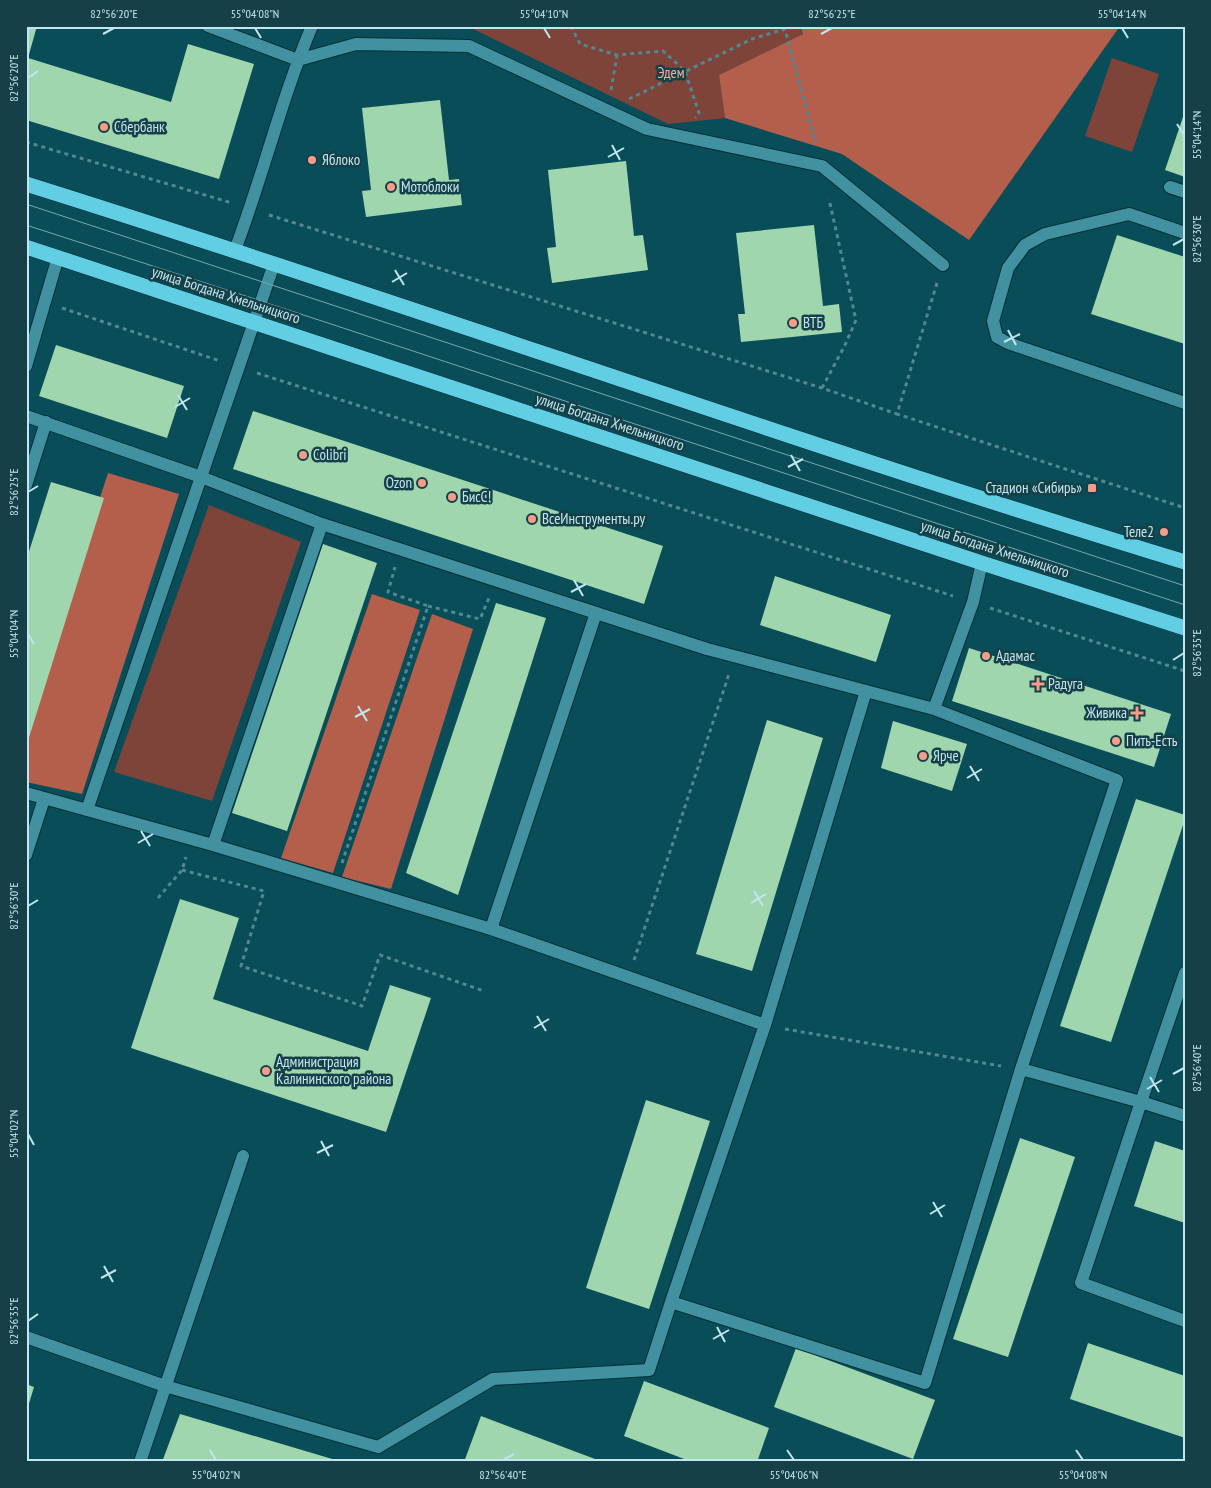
<svg xmlns="http://www.w3.org/2000/svg" width="1211" height="1488" font-family="'PT Sans Narrow',sans-serif">
	<rect width="100%" height="100%" fill="#094d58"/>
	<!-- green -->
	<path fill="#7e4439" d="M467,26H801L803,34L719,75L725,118L668,124Z
		M1112,58L1159,74L1132,152L1085,136Z
		M209,505L301,542L212,801L114,772Z"/>
	<!-- forest -->
	<path fill="#b45e4c" d="M801,26H1120L969,240L842,154L725,118L719,75L803,34Z
		M108,473L179,494L82,794L26,782V722Z
		M372,594L420,610L333,873L281,858Z
		M432,614L473,629L391,889L342,877Z"/>
	<!-- building -->
	<path fill="#9fd6ae" d="M26,26H37L28,58L171,102L188,44L254,64L219,179L26,120Z
		M440,100L449,180L459,179L462,205L366,217L362,191L371,190L362,108Z
		M1184,114H1185V177L1165,170Z
		M626,161L634,236L643,235L648,270L552,283L547,248L556,247L548,170Z
		M814,225L823,306L839,304L842,332L741,342L738,314H745L736,233Z
		M1117,235L1185,257V344L1091,314Z
		M56,345L184,386L167,438L39,396Z
		M253,411L663,546L644,604L233,469Z
		M51,482L104,498L27,744L26,561Z
		M323,544L377,563L287,831L232,813Z
		M775,576L891,615L876,662L760,625Z
		M496,603L546,618L458,895L406,873Z
		M969,648L1171,714L1154,767L952,701Z
		M767,720L823,738L752,971L696,954Z
		M893,721L967,744L952,791L881,768Z
		M1136,799L1185,815V819L1111,1042L1060,1026Z
		M180,899L239,918L213,999L368,1051L390,985L431,998L386,1132L131,1048Z
		M646,1100L710,1121L649,1309L586,1288Z
		M1020,1138L1075,1157L1008,1357L953,1339Z
		M1155,1141L1185,1151V1223L1134,1206Z
		M1088,1343L1185,1376V1438L1070,1399Z
		M796,1348L935,1400L913,1459L774,1407Z
		M644,1381L769,1428L757,1462H692L624,1436Z
		M26,1384L34,1387L27,1410H26Z
		M180,1414L339,1461V1462H162Z
		M481,1416L603,1462H464Z"/>
	<g fill="none" stroke-linecap="round" stroke-linejoin="round">
		<!-- minor casing -->
		<g stroke="#033038" stroke-width="14">
			<path id="minor" d="M208,26L298,60L356,44L469,46L647,129L822,166L943,265
				M1170,187L1185,192
				M1185,233L1129,214L1045,234L1025,245L1008,268L993,321L997,337L1008,343L1185,403
				M235,250C263,176 281,99 312,26
				M26,366L58,257
				M26,416L201,477L274,264
				M26,485L46,422
				M934,709L1117,780L1021,1069
				M26,793L213,845L491,929L765,1025L671,1302L925,1383L1021,1069L1141,1102L1185,973
				M87,810L201,477L322,524L707,649L934,709L973,602L982,563
				M213,845L322,524
				M26,855L44,799
				M491,929L596,613
				M765,1025L866,691
				M1185,1116L1141,1102L1081,1283L1185,1321
				M26,1337L165,1386L378,1447L493,1379L649,1370L671,1302
				M140,1462L243,1156"/>
		</g>
		<!-- highway casing -->
		<g stroke="#033038" stroke-width="16">
			<path id="highway" d="M26,184C414,305 796,444 1185,562
				M26,247L982,563L1185,628"/>
		</g>
		<!-- path -->
		<path stroke="#518892" stroke-width="3" stroke-dasharray="4 4" stroke-linecap="butt" d="M571,26L580,44L617,55L663,51L685,71L699,113L695,118
			M784,26L816,144
			M611,90L617,55
			M629,99L752,39L785,29
			M26,142L232,203
			M269,215L822,388L897,414
			M937,283L897,414L1185,508
			M62,308L220,361
			M257,373L953,596
			M822,388L845,345L856,320L829,199
			M428,606L480,619L489,598
			M990,608L1185,671
			M342,863L428,606L388,592L395,567
			M182,870L264,891L241,966L362,1006L380,955L484,991
			M158,898L182,870L186,857
			M634,960L729,674
			M785,1029L1001,1066"/>
		<!-- minor -->
		<use href="#minor" stroke="#4291a0" stroke-width="12"/>
		<!-- highway -->
		<use href="#highway" stroke="#62cee4" stroke-width="15"/>
		<!-- tram -->
		<path stroke="#77a8b2" stroke-width="1" d="M26,204L1185,586
			M26,225L261,301L1185,605"/>
	</g>
	<!-- ticks -->
	<path fill="none" stroke="#c2e6ef" stroke-width="2" d="M255,28L261,38M544,28L550,38M1122,28L1128,38M103,34L114,28M821,34L832,28M28,78L38,71M1177,124L1184,135M612,145L620,160M608,157L624,148M1173,245L1184,239M395,270L404,285M392,282L407,273M1008,330L1016,345M1004,342L1020,334M178,395L187,410M175,407L190,398M791,455L800,471M788,467L803,459M28,492L38,486M574,580L583,596M571,592L586,584M28,634L34,644M1173,660L1184,653M358,706L367,721M355,717L370,709M970,766L979,781M967,778L982,769M141,831L150,846M138,843L153,834M754,891L763,906M751,903L766,894M28,906L38,900M537,1016L546,1031M534,1028L549,1019M1173,1074L1184,1068M1150,1077L1159,1092M1147,1089L1162,1080M28,1134L34,1145M321,1141L329,1156M317,1153L333,1145M933,1202L942,1217M930,1214L945,1205M104,1266L113,1282M101,1278L116,1270M28,1321L38,1314M717,1327L725,1342M713,1339L729,1330M210,1450L216,1460M787,1450L794,1460M1076,1450L1083,1460M503,1460L514,1454"/>
	<!-- markers -->
	<g fill="#f49d8b" stroke="#164048" stroke-width="2">
		<circle cx="104" cy="127" r="5"/>
		<circle cx="312" cy="160" r="5"/>
		<circle cx="391" cy="187" r="5"/>
		<circle cx="793" cy="323" r="5"/>
		<circle cx="303" cy="455" r="5"/>
		<circle cx="422" cy="483" r="5"/>
		<rect x="1087" y="483" width="10" height="10" rx="2.5"/>
		<circle cx="452" cy="497" r="5"/>
		<circle cx="532" cy="519" r="5"/>
		<circle cx="1164" cy="532" r="5"/>
		<circle cx="986" cy="656" r="5"/>
		<path d="M1035.5 676.5h5v5h5v5h-5v5h-5v-5h-5v-5h5z"/>
		<path d="M1134.5 705.5h5v5h5v5h-5v5h-5v-5h-5v-5h5z"/>
		<circle cx="1116" cy="741" r="5"/>
		<circle cx="923" cy="756" r="5"/>
		<circle cx="266" cy="1071" r="5"/>
	</g>
	<g text-anchor="middle" stroke-width="5" stroke-linejoin="round" paint-order="stroke">
		<!-- park labels -->
		<g font-size="15" fill="#f7afa0" stroke="#164048">
			<text x="671" y="78">Эдем</text>
		</g>
		<!-- poi labels -->
		<g font-size="15" fill="#c2e6ef" stroke="#164048" text-anchor="start">
			<text x="114" y="132">Сбербанк</text>
			<text x="322" y="165">Яблоко</text>
			<text x="401" y="192">Мотоблоки</text>
			<text x="803" y="328">ВТБ</text>
			<text x="313" y="460">Colibri</text>
			<text x="412" y="488" text-anchor="end">Ozon</text>
			<text x="1082" y="493" text-anchor="end">Стадион «Сибирь»</text>
			<text x="462" y="502">БисС!</text>
			<text x="542" y="524">ВсеИнструменты.ру</text>
			<text x="1154" y="537" text-anchor="end">Теле2</text>
			<text x="996" y="661">Адамас</text>
			<text x="1048" y="689">Радуга</text>
			<text x="1127" y="718" text-anchor="end">Живика</text>
			<text x="1126" y="746">Пить-Есть</text>
			<text x="933" y="761">Ярче</text>
			<text x="276" y="1067">Администрация<tspan x="276" dy="17">Калининского района</tspan></text>
		</g>
		<!-- street labels -->
		<g font-size="15" fill="#c2e6ef" stroke="#164048">
			<text transform="translate(226 295) rotate(18)" y="5">улица Богдана Хмельницкого</text>
			<text transform="translate(610 422) rotate(18)" y="5">улица Богдана Хмельницкого</text>
			<text transform="translate(995 549) rotate(18)" y="5">улица Богдана Хмельницкого</text>
		</g>
	</g>
	<!-- border -->
	<rect width="1211" height="1488" fill="none" stroke="#164048" stroke-width="55"/>
	<rect x="28" y="28" width="1156" height="1432" fill="none" stroke="#c2e6ef" stroke-width="2"/>
	<g font-size="12" text-anchor="middle" fill="#c2e6ef">
		<text x="114" y="18">82°56'20"E</text>
		<text x="255" y="18">55°04'08"N</text>
		<text x="544" y="18">55°04'10"N</text>
		<text x="832" y="18">82°56'25"E</text>
		<text x="1122" y="18">55°04'14"N</text>
		<text transform="translate(14 78) rotate(-90)" y="4">82°56'20"E</text>
		<text transform="translate(1197 135) rotate(-90)" y="4">55°04'14"N</text>
		<text transform="translate(1197 239) rotate(-90)" y="4">82°56'30"E</text>
		<text transform="translate(14 492) rotate(-90)" y="4">82°56'25"E</text>
		<text transform="translate(14 634) rotate(-90)" y="4">55°04'04"N</text>
		<text transform="translate(1197 653) rotate(-90)" y="4">82°56'35"E</text>
		<text transform="translate(14 906) rotate(-90)" y="4">82°56'30"E</text>
		<text transform="translate(1197 1068) rotate(-90)" y="4">82°56'40"E</text>
		<text transform="translate(14 1134) rotate(-90)" y="4">55°04'02"N</text>
		<text transform="translate(14 1321) rotate(-90)" y="4">82°56'35"E</text>
		<text x="216" y="1479">55°04'02"N</text>
		<text x="503" y="1479">82°56'40"E</text>
		<text x="794" y="1479">55°04'06"N</text>
		<text x="1083" y="1479">55°04'08"N</text>
	</g>
</svg>
